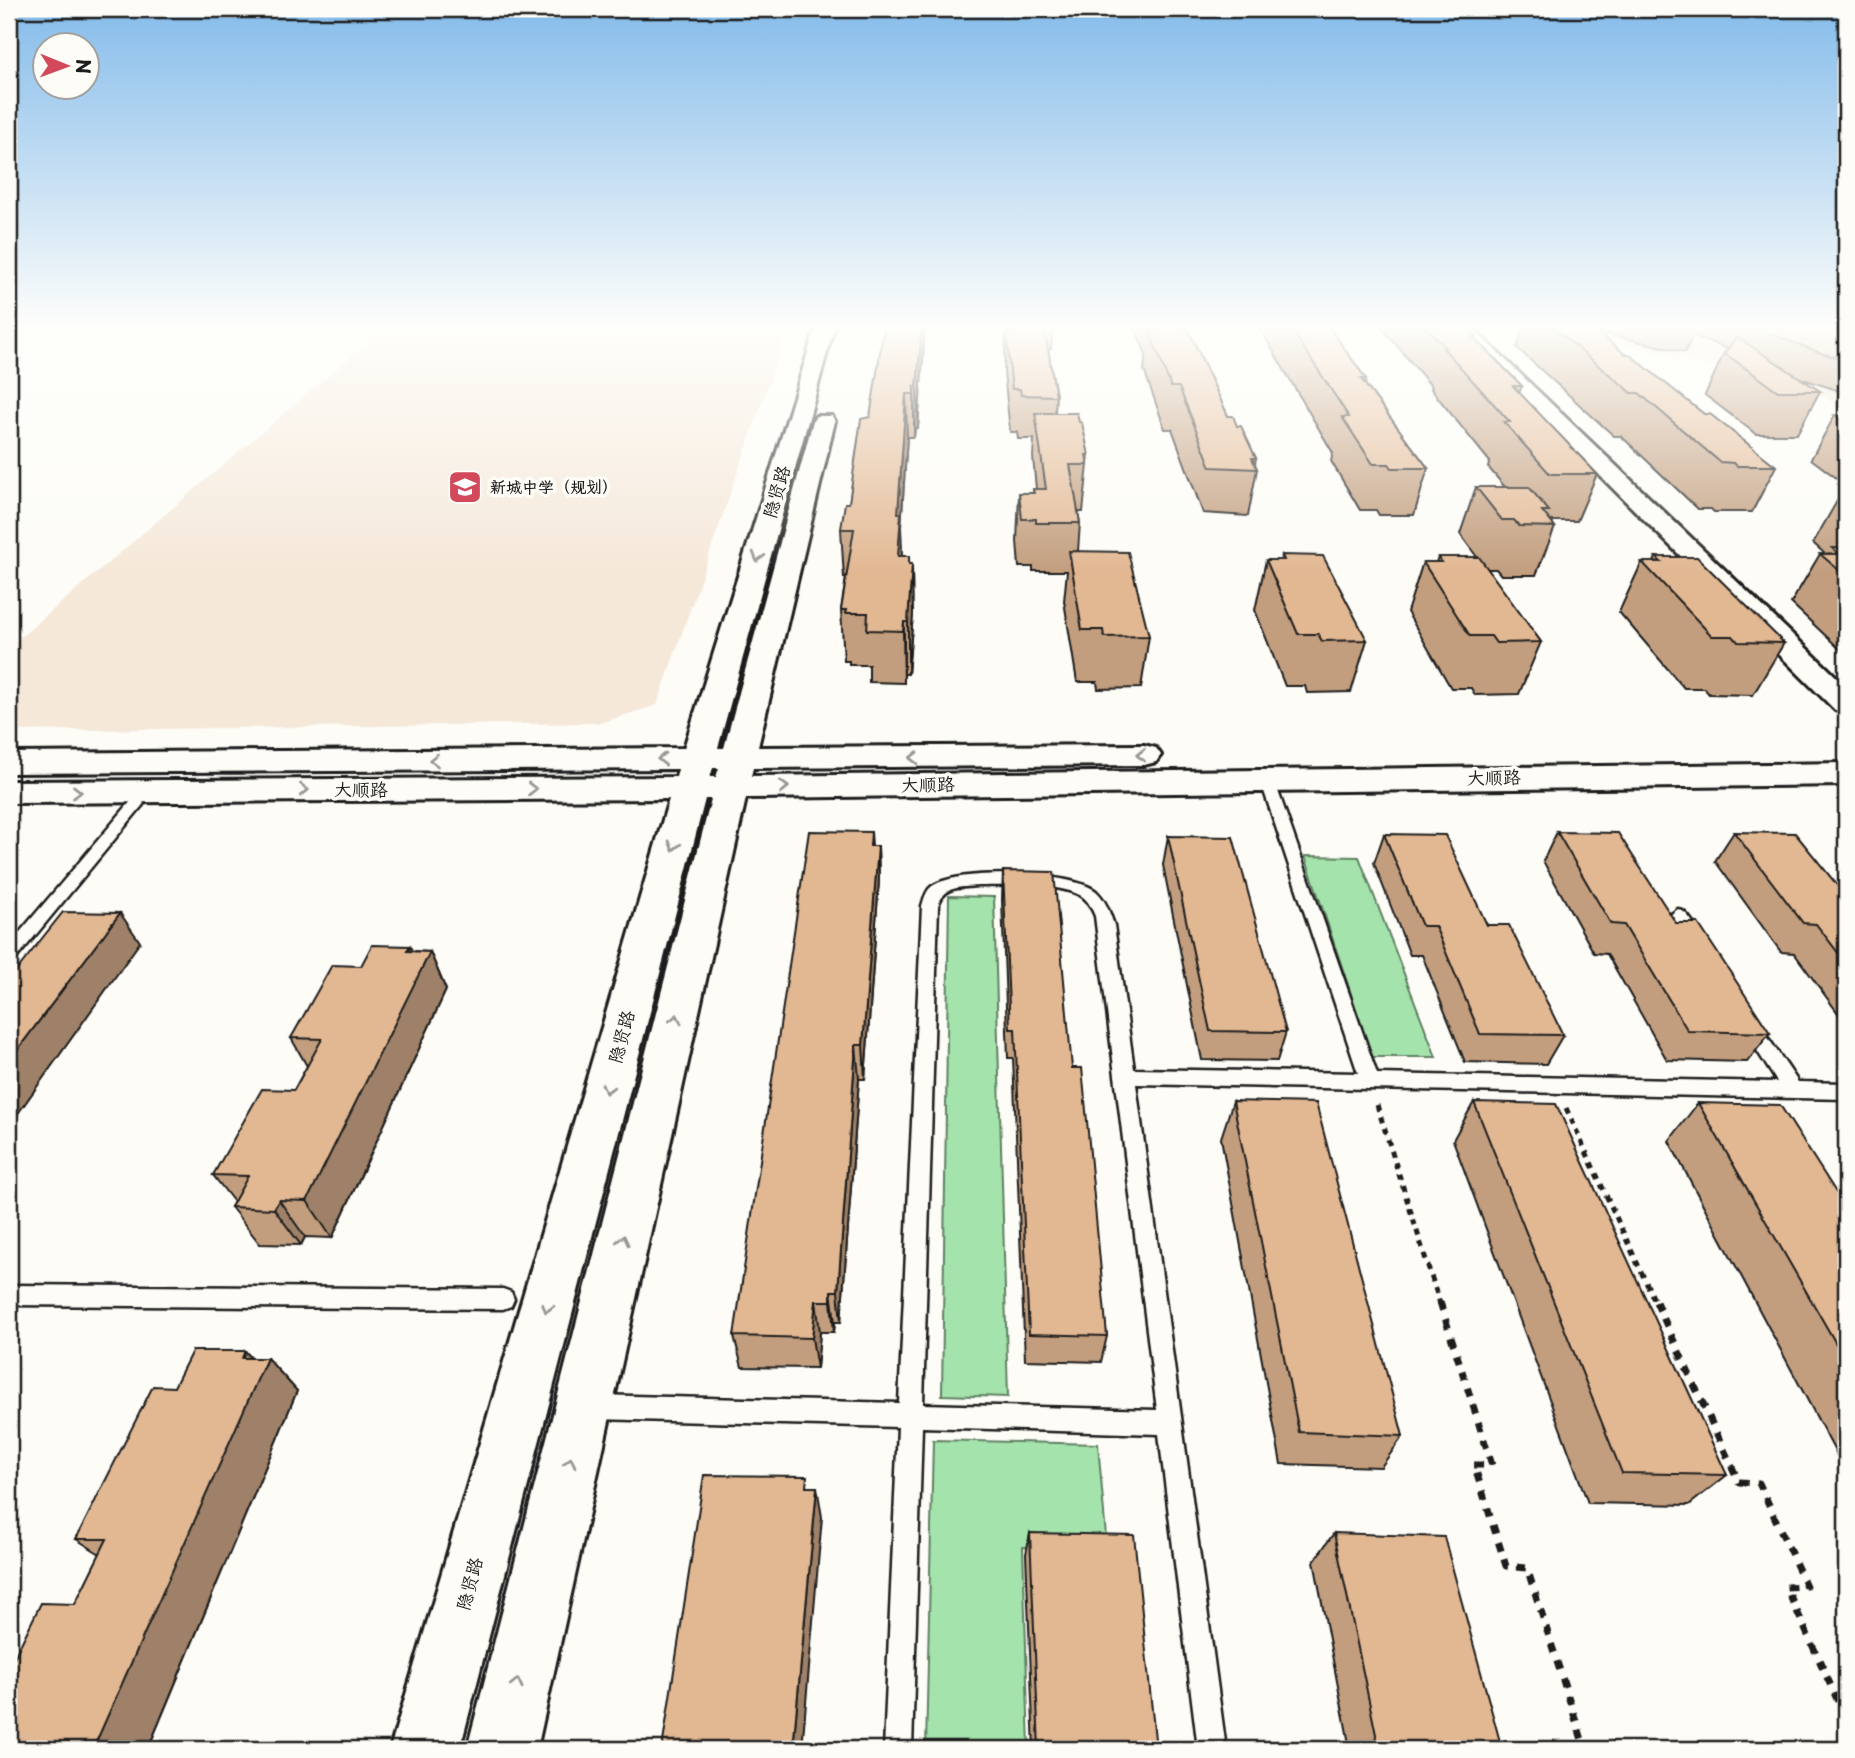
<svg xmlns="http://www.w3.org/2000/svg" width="1855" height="1758" font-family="'Playpen Sans','LXGW WenKai TC',sans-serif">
	<rect width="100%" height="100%" fill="#fdfcf7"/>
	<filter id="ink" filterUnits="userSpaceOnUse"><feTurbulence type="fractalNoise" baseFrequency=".0143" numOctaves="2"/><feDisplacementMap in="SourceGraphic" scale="14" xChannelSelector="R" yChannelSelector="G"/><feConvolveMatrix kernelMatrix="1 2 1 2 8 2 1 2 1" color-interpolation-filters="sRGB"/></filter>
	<g filter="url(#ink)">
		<!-- built -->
		<path fill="#f5e8d9" d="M386,327H788L657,705L600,723L9,731V647Z
			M1550,327H1846V410L1811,390Z"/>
		<!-- green -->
		<path fill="#a4e3ab" stroke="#608064" stroke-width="2" d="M1305,856L1359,857L1436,1057H1372Z
			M949,896L994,897L1008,1397L942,1395Z
			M933,1440L1098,1444L1107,1548L1023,1547L1029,1749H926Z"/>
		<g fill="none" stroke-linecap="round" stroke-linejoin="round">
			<!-- service casing -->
			<g stroke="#1c1c1c" stroke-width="5">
				<path id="service" d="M1271,786L1278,791L1377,1074L1777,1082L1741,1025L1744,1020L1750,1018L1756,1020L1798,1082L1846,1083V1099L1136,1084L1226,1749H1198L1159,1434L922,1427L912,1749H884L898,1427L596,1419L588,1415L584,1407L588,1399L596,1395L899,1403L922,906C924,899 926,891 931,887C955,867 1073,872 1096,891C1106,900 1110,914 1114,925L1134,1069L1358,1073L1264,791ZM978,886C1005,886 1061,882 1083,897C1089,902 1092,909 1095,916L1157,1410L923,1404L938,906C945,885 958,888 978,886Z
					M137,798L144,803L142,806L15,960L9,962V945L132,800Z
					M1678,909C1689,912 1697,929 1702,939L1700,943H1688L1672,919L1670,915Z
					M9,1285L503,1289L511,1292L514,1299L511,1306L503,1309L9,1305Z"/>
			</g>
			<!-- tertiary casing -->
			<g stroke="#1c1c1c" stroke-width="6">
				<path id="tertiary" d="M816,327H834L718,748H724L813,421L816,416H832L835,421L758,747L1144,745L1156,748L1161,755L1156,762L1144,765L753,768L751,776L1846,763V785L746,798L537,1749H467L711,799H705L460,1749H390L669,799L9,803V781L676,777L678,769L9,773V753L684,748ZM713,768H719L716,777H710Z
					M1451,327H1471L1846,686V713L1835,710Z"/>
			</g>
			<!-- path-far1 -->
			<path stroke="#1c1c1c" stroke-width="5" stroke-dasharray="6 6" stroke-linecap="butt" d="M1377,1105L1440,1304
				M1566,1108L1656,1304"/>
			<!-- path -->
			<path stroke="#1c1c1c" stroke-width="7" stroke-dasharray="9 9" stroke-linecap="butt" d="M1440,1302L1492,1465H1474L1506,1566L1527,1568L1585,1749
				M1656,1302L1739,1482L1759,1483L1806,1586L1786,1587L1846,1719"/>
			<!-- service -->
			<use href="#service" fill="#fdfcf7" fill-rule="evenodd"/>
			<!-- tertiary -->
			<use href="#tertiary" fill="#fdfcf7" fill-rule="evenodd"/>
		</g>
		<!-- wall -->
		<path fill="#c29e7e" stroke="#1c1c1c" stroke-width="2" d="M925,327L918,428H915L914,437H907L901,528L902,556L909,564L913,614L908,674H904V683L869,682V665H849V661H844L841,610L846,578H844L841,529L849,503L870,417Z
			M1012,327H1053L1051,349H1049V354L1056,396L1055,413L1079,422L1089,455L1083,512H1078L1080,523L1078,551L1149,636L1141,688L1098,689L1097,682H1077L1064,601L1067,571H1033V567H1019L1017,541L1019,493H1033V489H1036L1033,457L1034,439H1018L1017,432H1010L1004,372L1006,332L1013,331Z
			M1135,327H1187L1228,416L1237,426L1256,458L1255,464L1257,469L1248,516L1203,513L1172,429H1165L1144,370L1146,355Z
			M1259,327H1329L1366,379L1365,384L1428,468L1414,515H1379L1376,510H1360L1331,461L1333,453Z
			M1381,327H1467L1476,336L1475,338L1522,386L1519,393L1597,474L1577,521H1551L1555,527L1536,575H1501L1496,569H1487L1541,642L1519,694L1475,695L1471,688H1451L1407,612L1423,562H1436L1438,557H1477L1460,534L1476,487H1505L1488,467L1490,462L1431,389L1432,387Z
			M1524,327H1846V394L1840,391L1800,378L1820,391L1797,434H1756L1705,395L1724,353L1728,349L1693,335L1685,352L1598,332L1625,354L1704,414L1776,466L1752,512H1714L1711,509H1698L1621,436H1614L1517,348Z
			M1835,415H1846V485L1811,459Z
			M1840,496H1846V655L1791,603L1820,554H1825L1813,543Z
			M1282,555L1367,640L1351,692L1307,693L1305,686H1285L1255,610L1266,560H1281Z
			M1656,557L1784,643L1753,695L1709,694L1704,688H1684L1619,612L1642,562H1654Z
			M871,832L872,846H878L879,880L865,1079H859L841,1322H835L834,1332H820L817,1368L742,1367L734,1336Z
			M1557,832L1676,923L1770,1033L1747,1062L1667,1060L1607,954L1594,953L1543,861Z
			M1734,832L1846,896V1024L1794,953L1781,952L1715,861Z
			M1384,834L1487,925L1563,1035L1546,1064L1465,1062L1422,955H1410L1374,863Z
			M1168,836L1286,1032L1277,1061L1202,1060L1163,865Z
			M1003,871L1072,1068L1107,1336L1101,1362L1025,1360L1013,1058H1008L1002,900Z
			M412,951L430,952L446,990L332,1238L305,1237L301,1245L260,1244L231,1207L234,1202L213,1175L294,1090L307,1066L291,1038L361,966Z
			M1233,1101L1403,1436L1381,1467L1281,1464L1221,1138Z
			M1474,1102L1727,1475L1689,1505L1588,1503L1453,1140Z
			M1698,1103L1846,1208V1472L1669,1141Z
			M245,1351L251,1358H267L297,1391L148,1749H9L75,1604L100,1554L76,1539L174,1387Z
			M1030,1533L1156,1749H1034L1026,1554Z
			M1334,1533L1502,1749H1350L1314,1561Z"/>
		<!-- shaded-wall -->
		<path fill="#9e8167" stroke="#1c1c1c" stroke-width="2" d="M922,327H925L918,428L917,386Z
			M914,386L915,428L914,437Z
			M906,394L907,437L901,528L902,561L898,556V513Z
			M909,556L910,593L912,564L913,614L908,674V622Z
			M904,622V683L903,631Z
			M878,846L879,880L865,1079L863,1045Z
			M120,913L140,942L9,1126V1061Z
			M410,946L421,970L430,952L446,990L332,1238L307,1201Z
			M856,1045L859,1079L841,1322L838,1291Z
			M279,1200L305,1237L301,1245L274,1209Z
			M831,1291L835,1322L834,1332L831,1301Z
			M816,1301L820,1332L817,1368L812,1338Z
			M245,1351L262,1370L267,1358L297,1391L148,1749H93Z
			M817,1487L822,1517L802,1749H793Z"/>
		<!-- building -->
		<path fill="#e2b893" stroke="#1c1c1c" stroke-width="2" d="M884,327H922L917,386H914V394H906L898,513H901L898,556H909V564H912L908,622H904L903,631L867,630L868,613H846L847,610H841L854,529H841L845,503H849L861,419L870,417Z
			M1019,327H1044L1056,396L1021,395L1020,389H1012L1006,332L1019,330Z
			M1156,327H1187L1228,416H1233L1237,426H1241L1256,458H1252L1257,469L1211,467L1179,387H1171L1149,330H1157Z
			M1290,327H1329L1366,379H1361L1428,468H1392L1389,464H1373L1342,417H1349Z
			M1426,327H1467L1476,336H1472L1522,386H1513L1597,474H1550L1504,422H1510L1443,348H1446Z
			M1552,327H1591L1625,354H1629L1704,414H1710L1776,466H1737L1734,463L1720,462L1639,393H1632Z
			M1753,327H1846V360L1821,353Z
			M1737,337L1820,391H1778L1724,353Z
			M1035,413H1077L1079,422L1082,423L1089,455H1086L1088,465H1070L1080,523H1036V519H1022L1019,493H1034L1033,489H1046Z
			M1835,415H1846V422Z
			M1476,487H1529L1549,511H1542L1555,527L1519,526L1514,520H1502Z
			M1832,548H1846V576L1820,554H1839Z
			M1069,551L1128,552L1149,636L1104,637L1103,630H1082Z
			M1282,555L1323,556L1367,640L1322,641L1318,634H1298L1266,560H1284Z
			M1438,557H1479L1541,642L1496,643L1491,636H1470L1423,562H1441Z
			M1656,557H1697L1784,643L1738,642L1733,636H1712L1642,562H1661Z
			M809,831L871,832L870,846H878L863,1045H856L838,1291H831V1301H816L812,1338L734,1336Z
			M1557,832L1618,833L1676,923H1698L1770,1033L1688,1031L1624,925L1611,924Z
			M1734,832L1795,833L1846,896V963L1816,924L1803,923Z
			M1384,834L1445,835L1487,925H1509L1563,1035L1480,1034L1435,926H1422Z
			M1168,836L1233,837L1286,1032L1210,1031Z
			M1003,871L1054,872L1072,1068H1082L1107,1336L1029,1334L1015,1029H1010Z
			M63,912L120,913L9,1061V980Z
			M372,945L410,946L407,951L430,952L307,1201L279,1200L274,1209L231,1207L248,1176L213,1175L262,1089L294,1090L322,1039L291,1038L332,965L361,966Z
			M1233,1101L1316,1103L1403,1436L1299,1432Z
			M1474,1102L1556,1104L1727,1475L1622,1473Z
			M1698,1103L1780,1105L1846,1208V1361Z
			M192,1351H245L242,1358H267L93,1749H9V1668L41,1603L75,1604L107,1539H76L153,1386L174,1387Z
			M704,1475L807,1476L806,1487H817L793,1749H662Z
			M1030,1533L1134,1535L1156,1749H1039Z
			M1334,1533L1444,1537L1502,1749H1379Z"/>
		<!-- one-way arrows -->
		<defs><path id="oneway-chevron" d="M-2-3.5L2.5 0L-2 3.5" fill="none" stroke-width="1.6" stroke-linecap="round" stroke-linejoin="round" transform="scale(1.75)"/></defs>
		<g stroke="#989794">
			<use href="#oneway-chevron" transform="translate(758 557) rotate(106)"/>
			<use href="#oneway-chevron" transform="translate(1141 755) rotate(179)"/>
			<use href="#oneway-chevron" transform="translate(914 758) rotate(179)"/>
			<use href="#oneway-chevron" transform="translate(662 759) rotate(180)"/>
			<use href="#oneway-chevron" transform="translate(434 760) rotate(180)"/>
			<use href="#oneway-chevron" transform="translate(784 787) rotate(-1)"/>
			<use href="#oneway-chevron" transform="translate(532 789)"/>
			<use href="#oneway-chevron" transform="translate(304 790)"/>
			<use href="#oneway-chevron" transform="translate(77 792)"/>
			<use href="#oneway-chevron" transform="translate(674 846) rotate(105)"/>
			<use href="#oneway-chevron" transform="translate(676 1019) rotate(-77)"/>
			<use href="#oneway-chevron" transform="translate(607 1089) rotate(105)"/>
			<use href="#oneway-chevron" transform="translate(623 1240) rotate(-77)"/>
			<use href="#oneway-chevron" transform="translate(547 1308) rotate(105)"/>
			<use href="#oneway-chevron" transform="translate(570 1462) rotate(-77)"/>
			<use href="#oneway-chevron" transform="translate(517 1683) rotate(-77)"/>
		</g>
	</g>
	<!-- sky -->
	<linearGradient id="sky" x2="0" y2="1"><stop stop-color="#84bbea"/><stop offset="0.57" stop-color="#fefefb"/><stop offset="1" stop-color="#fefefb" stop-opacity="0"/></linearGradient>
	<rect width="1855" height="573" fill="url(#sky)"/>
	<!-- icons -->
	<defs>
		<g id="school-square" transform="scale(1.75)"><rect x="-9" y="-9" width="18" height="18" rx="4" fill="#d1495b" stroke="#fdfcf7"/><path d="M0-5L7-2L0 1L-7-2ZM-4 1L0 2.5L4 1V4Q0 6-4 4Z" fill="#fff"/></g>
	</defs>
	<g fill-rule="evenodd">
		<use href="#school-square" x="465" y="487"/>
	</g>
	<g text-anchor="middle" stroke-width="7" stroke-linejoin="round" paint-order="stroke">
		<!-- far-poi labels -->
		<g font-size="16" font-weight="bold" fill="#1c1c1c" stroke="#fdfcf7" text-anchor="start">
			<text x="490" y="493">新城中学（规划）</text>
		</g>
		<!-- street labels -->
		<g font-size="18" fill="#1c1c1c" stroke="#fdfcf7">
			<text transform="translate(777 492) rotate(-74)" y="6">隐贤路</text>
			<text transform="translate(1494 778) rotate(-1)" y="6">大顺路</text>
			<text transform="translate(928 785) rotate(-1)" y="6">大顺路</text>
			<text x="361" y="796">大顺路</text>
			<text transform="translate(622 1037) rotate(-75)" y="6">隐贤路</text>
			<text transform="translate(470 1584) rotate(-75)" y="6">隐贤路</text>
		</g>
	</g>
	<!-- margin -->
	<rect width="1855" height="1758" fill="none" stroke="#fdfcf7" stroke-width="35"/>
	<rect x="18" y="18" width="1820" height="1723" fill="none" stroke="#1c1c1c" stroke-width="2.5" filter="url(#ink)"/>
	<!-- north arrow -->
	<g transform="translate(66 66) rotate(91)"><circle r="33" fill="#fdfcf7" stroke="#a3a29f" stroke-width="2"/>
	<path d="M0-5L12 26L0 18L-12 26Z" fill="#d1495b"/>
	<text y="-10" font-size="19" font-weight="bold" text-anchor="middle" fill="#1c1c1c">N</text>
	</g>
</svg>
